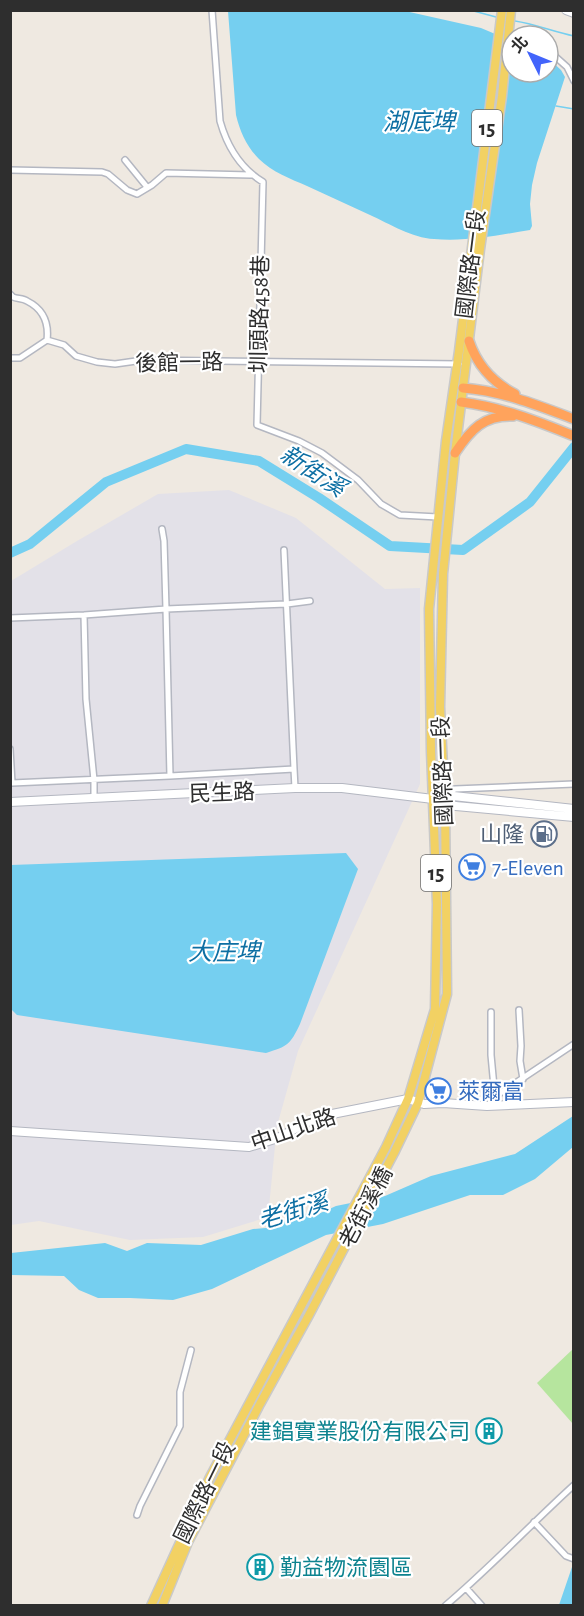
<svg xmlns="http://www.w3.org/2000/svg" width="584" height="1616" font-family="'Alegreya Sans','Noto Sans TC',sans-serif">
	<rect width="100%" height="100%" fill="#efe9e1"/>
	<!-- industrial -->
	<path fill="#e3e1e8" d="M229,490L296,518L385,589L420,588V784L298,1051L277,1126L268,1217L203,1237L130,1240L39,1221L11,1225V581L77,541L158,494Z"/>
	<!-- green -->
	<path fill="#b6e59e" d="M573,1349V1424L537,1383Z"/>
	<!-- water -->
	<path fill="#75cff0" d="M228,11H405L481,28L512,41V72H548V58L561,70L565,77L537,163L532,185L530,204L532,226L530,230C499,235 466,242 434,239C412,238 390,224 370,215C349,205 328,196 307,186C291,179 272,172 259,159C247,147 240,132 236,115Z
		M346,853L358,869L300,1024C290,1045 288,1046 266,1053L17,1015L11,1009V865Z
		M573,1116V1147L535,1179L503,1195H470L383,1224L326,1235L212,1289L173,1300L130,1298H98L79,1290L64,1276L11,1275V1253L105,1243L127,1251L147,1243L201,1245L253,1229L277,1227L293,1212L316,1215L336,1206L385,1196L431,1176L515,1154Z
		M572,1567H574L573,1605H559Z"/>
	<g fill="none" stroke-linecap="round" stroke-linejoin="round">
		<!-- stream -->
		<path stroke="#75cff0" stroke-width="1.5" d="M470,10L496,17
			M515,21C535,24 554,32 574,36
			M556,106L574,109"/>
		<!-- river -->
		<path stroke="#75cff0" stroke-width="10" d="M10,553L30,544L106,482L186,449L259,461L319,498L390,546L463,550L530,502L574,447"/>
		<!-- street casing -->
		<g stroke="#b4b7c1" stroke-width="8">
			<path id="street" d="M212,10L220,121C227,146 240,168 263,182L257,425L299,441L322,453L358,480L381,504L400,515L438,517
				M509,33L521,36
				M548,50L567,67L574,81
				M125,160L147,187
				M10,170L102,172L108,174L127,190L137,194L152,185L166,173L251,175
				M10,294L13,297C17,299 23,298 27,301C43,309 49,323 47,340
				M10,358H20L47,340L64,345L76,356L97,362L115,364L143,360L459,364
				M162,529L164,541L166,609L287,604L310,601
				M84,615L86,699L94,780V797
				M10,618L84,615L166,609L170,776L12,783L10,749
				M294,769L295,788
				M170,776L294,769L284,550
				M445,795L455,789L574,784
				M519,1010L521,1046L520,1061L523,1079
				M491,1012V1055L494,1087L499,1094
				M487,1106L499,1094L574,1044
				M137,1515L140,1506L180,1426V1392L191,1350
				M534,1522L566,1556L574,1559
				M466,1588L482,1606
				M445,1606C490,1568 530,1525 574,1485"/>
		</g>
		<!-- secondary casing -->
		<g stroke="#b4b7c1" stroke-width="10">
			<path id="secondary" d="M566,10L574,13
				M441,796L444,795L574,809
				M10,802L295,788H342L433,799L445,805L574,817
				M10,1131L249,1147L278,1138L317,1117L408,1099L424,1104L443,1103L487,1106L574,1102"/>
		</g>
		<!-- primary casing -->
		<g stroke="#c9c9c9" stroke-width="11">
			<path id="primary" d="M151,1606L210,1477L386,1147L408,1099L435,1009L437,904L431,751L429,609L446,441L459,351L502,10
				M162,1606L188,1542L260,1404L309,1315L394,1153L418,1103L447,994L445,805L440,707L443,574L455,453L480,249L502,96L511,10"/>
		</g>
		<!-- highway casing -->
		<g stroke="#c9c9c9" stroke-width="12">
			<path id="highway" d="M469,341C477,365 492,382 515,394
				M463,388C502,391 537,405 574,419
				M461,402C501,407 537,421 574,436
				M455,453C471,429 484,415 513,416"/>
		</g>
		<!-- street -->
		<use href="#street" stroke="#fff" stroke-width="5"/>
		<!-- secondary -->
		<use href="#secondary" stroke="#fff" stroke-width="8"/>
		<!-- primary -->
		<use href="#primary" stroke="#f2d163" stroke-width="8"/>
		<!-- highway -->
		<use href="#highway" stroke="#ffa35c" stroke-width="9"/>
	</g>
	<!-- icons -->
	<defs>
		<g id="fuel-ring" transform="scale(1.35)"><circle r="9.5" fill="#fff" stroke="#5c6f8a" stroke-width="1.5"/><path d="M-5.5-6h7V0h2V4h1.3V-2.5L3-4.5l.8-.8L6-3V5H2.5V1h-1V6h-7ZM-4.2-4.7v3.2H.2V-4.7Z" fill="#5c6f8a"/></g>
		<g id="supermarket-ring" transform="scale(1.35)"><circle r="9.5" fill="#fff" stroke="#3f7fe0" stroke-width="1.5"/><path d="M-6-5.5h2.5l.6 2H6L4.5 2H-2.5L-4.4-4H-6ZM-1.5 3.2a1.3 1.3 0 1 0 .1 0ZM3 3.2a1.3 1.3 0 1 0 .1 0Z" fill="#3f7fe0"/></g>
		<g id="building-ring" transform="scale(1.35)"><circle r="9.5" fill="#fff" stroke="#0f9aa8" stroke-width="1.5"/><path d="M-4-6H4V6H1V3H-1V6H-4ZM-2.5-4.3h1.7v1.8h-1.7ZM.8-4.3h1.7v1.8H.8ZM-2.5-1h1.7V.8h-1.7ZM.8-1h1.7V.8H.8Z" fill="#0f9aa8"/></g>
	</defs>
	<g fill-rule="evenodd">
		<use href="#fuel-ring" x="544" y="834"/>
		<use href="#supermarket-ring" x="472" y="867"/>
		<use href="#supermarket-ring" x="438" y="1091"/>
		<use href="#building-ring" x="489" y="1431"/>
		<use href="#building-ring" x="260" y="1567"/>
	</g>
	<g text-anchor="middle" stroke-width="4.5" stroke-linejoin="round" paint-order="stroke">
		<!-- shield labels -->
		<g fill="#fff" stroke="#6d6d6d" stroke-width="1.5">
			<rect x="472" y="110" width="30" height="36" rx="4.5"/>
			<rect x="421" y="855" width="30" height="36" rx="4.5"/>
		</g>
		<g font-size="21" font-weight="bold" fill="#2e2e2e">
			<text x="487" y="135">15</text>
			<text x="436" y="880">15</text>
		</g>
		<!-- street labels -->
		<g font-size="22" fill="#2e2e2e" stroke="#fff">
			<text transform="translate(470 264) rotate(-83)" y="8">國際路一段</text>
			<text transform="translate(259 314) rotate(-89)" y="8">圳頭路458巷</text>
			<text transform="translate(179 362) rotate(-1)" y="8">後館一路</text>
			<text transform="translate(442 771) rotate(-92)" y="8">國際路一段</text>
			<text transform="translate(222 792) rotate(-2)" y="8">民生路</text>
			<text transform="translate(293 1129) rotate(-19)" y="8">中山北路</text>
			<text transform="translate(365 1207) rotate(-62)" y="8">老街溪橋</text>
			<text transform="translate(204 1492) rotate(-64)" y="8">國際路一段</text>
		</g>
		<!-- service labels -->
		<g font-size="22" fill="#4e5e75" stroke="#fff" text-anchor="end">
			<text x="524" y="842">山隆</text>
		</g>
		<!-- shop labels -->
		<g font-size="22" fill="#366cbe" stroke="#fff" text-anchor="start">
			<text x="492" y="875">7-Eleven</text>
			<text x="458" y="1099">萊爾富</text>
		</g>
		<!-- culture labels -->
		<g font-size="22" fill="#0d838f" stroke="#fff" text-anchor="end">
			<text x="470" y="1439">建錩實業股份有限公司</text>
			<text x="280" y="1575" text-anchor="start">勤益物流園區</text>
		</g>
		<!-- water labels -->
		<g font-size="24" font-style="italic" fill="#0d6fa3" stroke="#fff">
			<text x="419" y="130">湖底埤</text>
			<text transform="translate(313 471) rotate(33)" y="8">新街溪</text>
			<text x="224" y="960">大庄埤</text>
			<text transform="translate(293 1211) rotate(-17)" y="8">老街溪</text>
		</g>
	</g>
	<!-- border -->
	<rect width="584" height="1616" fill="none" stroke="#2e2e2e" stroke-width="24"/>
	<!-- north arrow -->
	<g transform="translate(530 54) rotate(313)"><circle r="28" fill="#ffffff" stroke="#ababab" stroke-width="1.5"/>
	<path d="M0-4.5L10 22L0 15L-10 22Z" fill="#4264fb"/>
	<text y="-9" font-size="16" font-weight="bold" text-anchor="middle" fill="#2e2e2e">北</text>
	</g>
</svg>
